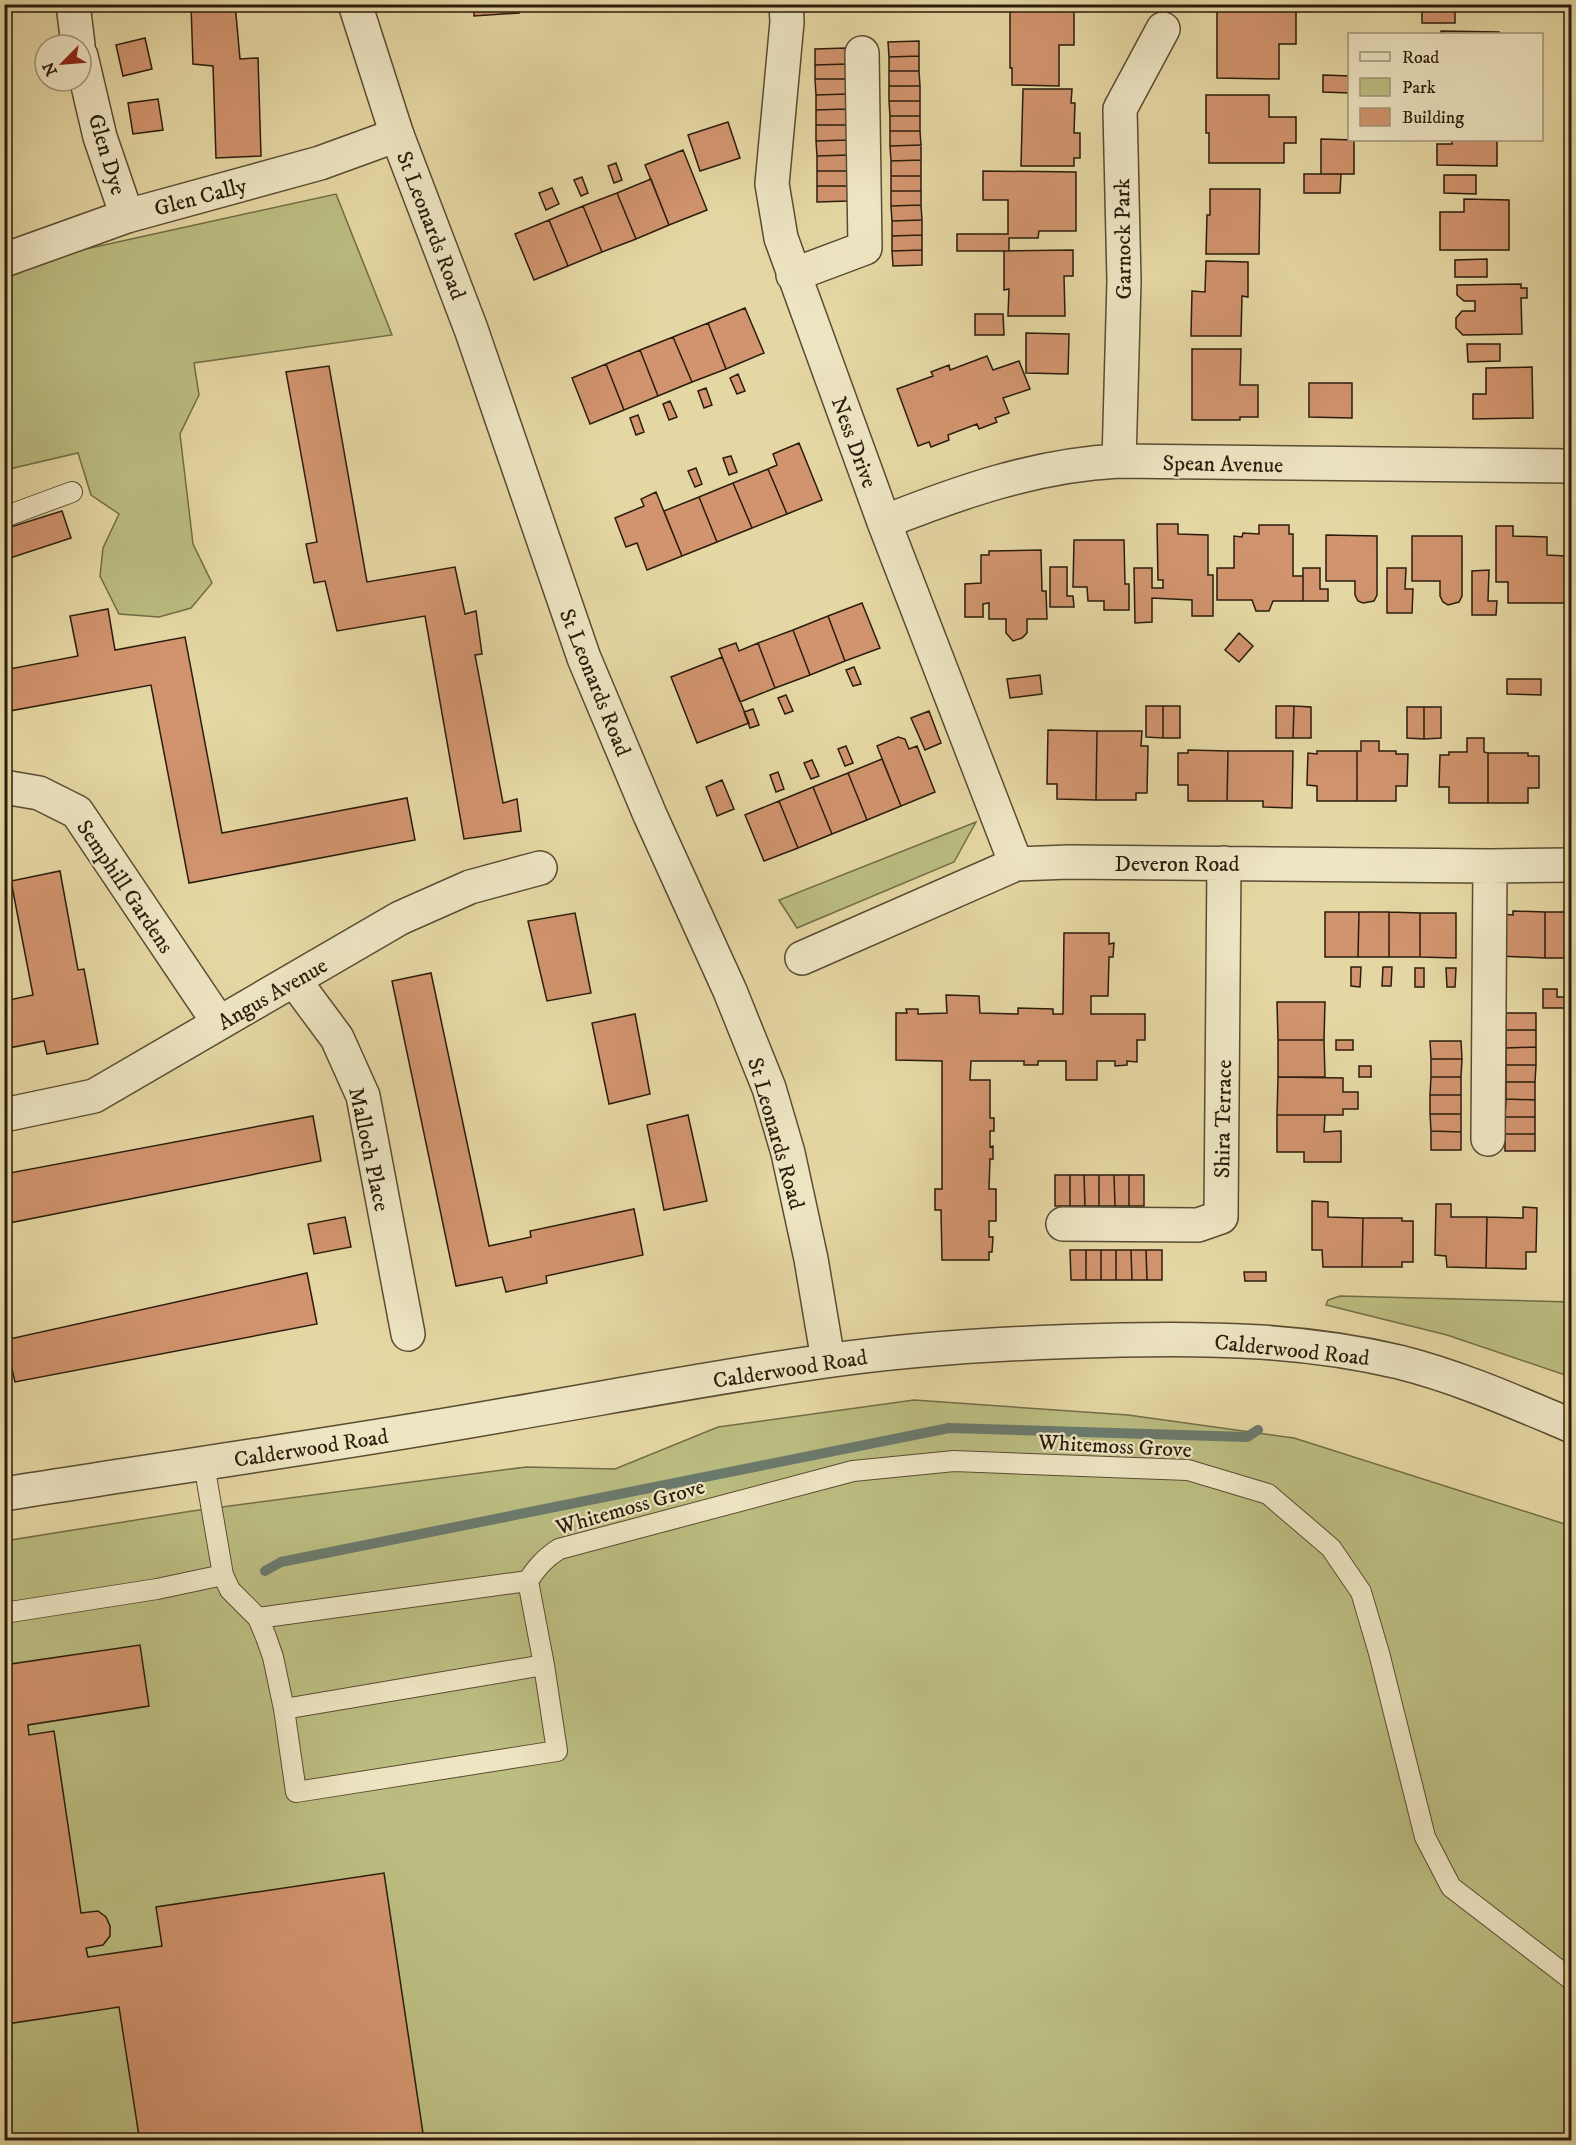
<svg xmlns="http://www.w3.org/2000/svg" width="1576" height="2145" font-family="'IM FELL DW Pica',serif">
	<rect width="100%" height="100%" fill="#e5d7a3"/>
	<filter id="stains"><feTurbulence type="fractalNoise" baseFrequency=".00333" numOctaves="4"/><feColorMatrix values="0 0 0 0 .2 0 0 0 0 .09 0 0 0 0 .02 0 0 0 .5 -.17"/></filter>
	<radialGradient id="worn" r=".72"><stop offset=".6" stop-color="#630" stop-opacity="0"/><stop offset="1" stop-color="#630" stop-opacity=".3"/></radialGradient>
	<!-- green -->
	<path fill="#bbbd81" stroke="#726d46" stroke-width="1.5" d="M336,194L392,335L194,363L199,395L180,434L193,544L212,583L191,608L159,617L119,614L100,576L103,548L119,514L91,495L78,453L5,470L4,267Z
		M976,822L954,862L797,928L779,900Z
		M1340,1296L1571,1302V1377L1447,1335L1326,1305L1328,1300Z
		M914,1400L1128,1415L1294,1438L1571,1526V2140H5V1541L192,1511L526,1467L615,1469L718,1427Z"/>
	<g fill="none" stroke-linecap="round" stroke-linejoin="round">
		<!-- stream -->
		<path stroke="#6b7a6d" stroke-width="10" d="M265,1571L281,1562L949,1428L1247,1437L1258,1430"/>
	</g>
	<!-- building -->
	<path fill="#d1946e" stroke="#2a1d0c" stroke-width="1.5" d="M171,4H235L240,59L258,58L261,156L216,158L213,66L193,64L191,5Z
		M474,4H518L519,13L474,16Z
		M1042,4H1074V45H1059V86L1012,85V68H1010V11H1042Z
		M1422,5H1455V23H1422Z
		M1217,9L1296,10V44H1279V79L1217,78Z
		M1441,31L1499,32V34H1441Z
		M145,38L152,69L123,76L116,45Z
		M919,41V56L889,57L888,42Z
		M846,48L847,64L815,65V49Z
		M919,56V71H889V57Z
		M847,64L846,79H815V65Z
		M889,71H919L920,86H889Z
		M1323,75L1350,76V93L1323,92Z
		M815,79H846L847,94L816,95Z
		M889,86H920V101H889Z
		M1023,89H1072L1071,103H1075L1074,133H1080V158H1074V166H1021Z
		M847,94V109L816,110V95Z
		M1206,95H1269V117H1296V143H1284V163H1209V133H1206Z
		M158,99L163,130L133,134L128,103Z
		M889,101H920V116H890Z
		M847,109L848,125H816V110Z
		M890,116H920V131H890Z
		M728,122L740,158L700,171L688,135Z
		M816,125H848L847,140L816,141Z
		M890,131H920L921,145L890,146Z
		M1321,139L1354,140V174H1321Z
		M847,140L848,155L817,156L816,141Z
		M1452,140H1497V166L1437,165V144H1452Z
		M921,145V160L891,161L890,146Z
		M683,150L707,210L669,225L645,165Z
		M848,155V171H817V156Z
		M921,160V176H891V161Z
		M616,163L622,180L614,183L608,166Z
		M817,171H848L849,186H817Z
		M983,171L1076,172V231H1039L1038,238H1009V251H957V234H1008V200H983Z
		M1304,174H1341L1340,193H1304Z
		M1444,175H1476V194L1444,193Z
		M891,176H921V191H891Z
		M582,177L588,193L581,196L574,180Z
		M651,179L669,225L636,239L617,193Z
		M817,186H849V201L817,202Z
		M552,188L559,204L546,210L539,193Z
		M1210,189H1260L1259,254H1206L1207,215H1210Z
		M891,191H921V205L891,206Z
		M617,193L636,239L602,252L583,206Z
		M1464,199L1509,200V250H1440V212H1464Z
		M921,205L922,220L892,221L891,206Z
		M583,206L602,252L568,266L549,220Z
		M549,220L568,266L534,280L515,234Z
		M922,220V235L892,236V221Z
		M922,235V250L892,251V236Z
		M922,250V265L893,266L892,251Z
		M1073,250V276H1064L1065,316H1008L1009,289L1004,290V251Z
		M1487,259V277H1455V260Z
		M1206,261L1248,262V297L1242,296L1241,336H1191L1192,291L1205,292Z
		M1521,284V288H1527V298H1521L1522,334L1463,335L1456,328V318L1462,311H1475V301H1464L1457,295V285Z
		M745,308L764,353L726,369L708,323Z
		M975,314H1003L1004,335H975Z
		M708,323L726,369L692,382L673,337Z
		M1026,333L1069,334L1068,374L1026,373Z
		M673,337L692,382L658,396L640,350Z
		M1467,344H1500V361L1468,362Z
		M1192,349H1241L1240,385H1258V417H1240V420H1192Z
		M640,350L658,396L624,410L606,364Z
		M987,356L993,370L1019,361L1030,389L1003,398L1009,413L995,418L997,422L979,429L977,424L948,435L949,440L931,447L929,442L918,446L897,389L933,376L931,372L949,365L950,370Z
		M606,364L624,410L590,424L572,378Z
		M329,366L367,582L455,567L465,614L476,611L482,654L475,655L503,803L517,799L521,831L464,839L425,616L337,631L325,581L314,583L306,544L317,542L286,372Z
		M1532,367L1533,418L1473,419V394H1486V368Z
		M738,374L745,391L737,394L730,378Z
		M1309,383H1352V418L1309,417Z
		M706,388L712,405L704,408L698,391Z
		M670,401L677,417L669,420L663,404Z
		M638,415L644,432L636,435L630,418Z
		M799,443L822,500L787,514L768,469L777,465L773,454Z
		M731,456L737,472L729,475L723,458Z
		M696,468L702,484L695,487L688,471Z
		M768,469L787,514L752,528L733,483Z
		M733,483L752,528L717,542L699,497Z
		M656,492L682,556L647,570L637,543L626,547L615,518L644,506L641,499Z
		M699,497L717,542L682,556L664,511Z
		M62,511L71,538L4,560V529Z
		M1157,524H1178V534L1208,535V575H1213V616H1192V600L1152,598V622L1135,623L1134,568H1152V588H1163V580H1158Z
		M1259,525H1289V534H1293V576H1303V601H1273L1269,611H1256L1252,600H1217V568H1234V536L1242,537L1243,533L1259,534Z
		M1496,526H1513V536L1547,537V555L1566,556L1567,603H1508V582H1496Z
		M1326,535L1377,536V595L1374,601L1363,603L1358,601L1355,595V581H1326Z
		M1412,536H1462V596L1459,602L1448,605L1443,602L1440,596V581H1412Z
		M1074,540H1124L1125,584H1129V610H1104V601H1088L1087,587H1073Z
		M1041,550L1042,591H1046L1047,619H1027V633L1022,638L1013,641L1006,633V619H989V603L983,604V617H965V584L981,583V555H989V551Z
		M1050,567H1067V596H1073L1074,607H1050Z
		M1303,568H1320V589H1328V601H1303Z
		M1387,568H1406L1405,589H1413L1412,613H1387Z
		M1489,570L1488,601H1497L1496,615H1472V571Z
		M862,603L880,648L845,661L828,616Z
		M108,609L115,650L185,637L222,833L407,798L415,840L189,883L151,685L4,712V670L78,656L70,616Z
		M828,616L845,661L810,675L793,630Z
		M793,630L810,675L775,688L758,643Z
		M1239,633L1253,646L1239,662L1225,650Z
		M736,643L739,651L758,643L775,688L740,702L719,649Z
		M722,657L749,723L697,743L671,677Z
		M854,667L861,684L853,686L846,670Z
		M1040,675L1042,694L1010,698L1007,679Z
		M1507,679H1541V695L1507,694Z
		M786,695L793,711L785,714L778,698Z
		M1146,706H1163V738L1146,737Z
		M1163,706H1180V738H1163Z
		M1276,706H1294L1293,738H1276Z
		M1294,706L1311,707V738H1293Z
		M1407,707H1424V739L1407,738Z
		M1424,707H1441V738L1424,739Z
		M753,709L759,725L750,728L744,712Z
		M929,711L941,743L925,750L911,718Z
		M1048,730L1097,731L1096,800L1057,799V784H1047Z
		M1097,731H1142L1141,746H1148L1147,793H1136V800H1096Z
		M898,737L905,739L909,749L917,746L935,792L901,806L877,746Z
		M1467,738H1484V752L1488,753V803H1449V787H1439L1440,755H1449V752H1467Z
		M1361,741H1379V751H1396V754H1408L1407,786H1396V801H1357V751H1361Z
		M846,746L853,763L845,766L838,749Z
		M1188,750L1228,751L1227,801H1188V785H1178V753H1188Z
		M1228,751H1293L1292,808L1263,807V801H1227Z
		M1317,751H1357V801H1317V786L1307,785L1308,753L1317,754Z
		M1488,753H1528V756H1539V788H1528V803H1488Z
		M882,759L901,806L867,820L848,773Z
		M812,760L819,776L811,779L804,763Z
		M778,772L784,789L776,792L770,775Z
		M848,773L867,820L832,834L813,787Z
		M722,780L734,809L717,816L706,787Z
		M813,787L832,834L798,848L779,801Z
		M779,801L798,848L764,861L745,815Z
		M60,871L78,970L84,969L98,1044L47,1054L44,1041L4,1049V1001L33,995L11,881Z
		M1513,911L1545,912V958L1499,956L1500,914L1513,915Z
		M1325,912H1359L1358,957H1325Z
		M1359,912H1389V957H1358Z
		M1389,912L1420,913V957H1389Z
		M1545,912H1572V958H1545Z
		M575,913L591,993L547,1001L528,921Z
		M1420,913H1456V958L1420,957Z
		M1064,933H1109V944L1114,943L1113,957H1109L1108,996H1091V1014H1145V1040H1137V1062L1127,1061V1065L1115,1066V1061H1097V1080H1066V1061H1038V1065H1024V1061H971L970,1080H990V1118H994V1131H990V1147L993,1146V1159H990L989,1189H996V1221H989V1237H993L992,1252H989V1260H942L941,1210H935V1189H942V1061L896,1060V1013H907L906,1009H918V1014L947,1013L946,995L979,996L980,1013L1018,1014V1008L1053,1009V1014H1063Z
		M1351,967H1361L1360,987L1351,986Z
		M1383,967H1392L1391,986H1382Z
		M1415,968H1424V987H1415Z
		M1446,968H1456L1455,987H1447Z
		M431,973L489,1246L531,1237L530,1231L634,1209L643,1255L546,1276L547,1283L506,1292L502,1277L456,1286L392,981Z
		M1543,989H1557V997H1566V1008H1543Z
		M1277,1002H1325L1324,1040H1278Z
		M1506,1013H1536V1030H1506Z
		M635,1014L650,1094L609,1104L592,1023Z
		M1506,1030H1536V1047L1506,1048Z
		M1278,1040H1324L1325,1077H1278Z
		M1336,1040H1353V1050H1336Z
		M1430,1041H1461L1462,1059H1431Z
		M1536,1047V1065H1506V1048Z
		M1431,1059H1462L1461,1077H1431Z
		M1506,1065H1536L1535,1082H1506Z
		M1359,1066H1371V1077H1359Z
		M1278,1077L1343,1078V1092H1358V1109H1343V1115H1277Z
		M1431,1077H1461V1095H1430Z
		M1506,1082H1535V1100L1506,1099Z
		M1430,1095H1461V1114H1430Z
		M1506,1099L1535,1100V1117H1505Z
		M1430,1114H1461V1132L1431,1131Z
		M688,1115L707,1201L664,1210L647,1125Z
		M1277,1115H1325L1324,1132L1341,1131V1162H1304V1152H1277Z
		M313,1116L321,1161L4,1224V1174Z
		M1505,1117H1535V1134H1505Z
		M1431,1131L1461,1132V1150H1431Z
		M1505,1134H1535V1151H1505Z
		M1055,1175H1070V1206H1055Z
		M1070,1175H1084L1085,1206H1070Z
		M1084,1175H1099V1206H1085Z
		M1099,1175H1114L1115,1206H1099Z
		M1114,1175H1129V1206H1115Z
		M1129,1175H1144V1206H1129Z
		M1312,1201L1328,1202V1217L1363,1218L1362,1267H1323L1322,1250H1312Z
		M1436,1204H1451V1217H1487L1486,1268L1447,1267L1446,1256L1435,1255Z
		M1523,1207L1537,1208L1536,1252H1526V1269L1486,1268L1487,1217L1523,1218Z
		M345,1217L351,1247L314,1254L308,1224Z
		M1363,1218H1402V1221H1413V1262H1402V1267H1362Z
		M1571,1219H1572V1268H1570Z
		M1070,1250H1086V1280H1071Z
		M1086,1250H1101V1280H1086Z
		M1101,1250H1116V1280H1101Z
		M1116,1250H1131L1132,1280H1116Z
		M1131,1250H1146L1147,1280H1132Z
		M1146,1250H1162V1280H1147Z
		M1244,1272H1266V1281H1245Z
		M307,1273L317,1324L15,1382L5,1340Z
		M140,1645L149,1706L28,1725L29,1735L54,1731L81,1913L98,1911L106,1917L110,1926V1936L103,1945L86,1948L88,1957L162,1946L156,1907L384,1873L424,2140H144L139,2136L119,2007L7,2024L12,2057L4,2058V1665Z"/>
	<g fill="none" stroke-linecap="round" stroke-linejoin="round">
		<!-- service casing -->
		<g stroke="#594c32" stroke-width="22">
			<path id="service" d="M4,517L72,492
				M204,1464L223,1575L230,1590L258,1618L266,1637L273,1657L284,1709L296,1792L557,1751L544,1665L528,1581L258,1618
				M528,1581C537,1567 545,1558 559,1549L853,1471L954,1461L1188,1470L1268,1494L1331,1548L1361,1592L1379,1653L1425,1837L1451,1887L1572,1980
				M4,1613L157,1589L223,1575
				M284,1709L544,1665"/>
		</g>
		<!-- minor casing -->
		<g stroke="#594c32" stroke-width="36">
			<path id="minor" d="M73,4L78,45
				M786,4L787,22L772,184L781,238L884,522L1016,864
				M81,56L100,137L127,216
				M4,260L127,216L320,163L397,135
				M793,275L865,248L862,53
				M1119,461L1124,281L1120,109L1163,29
				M884,522C960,492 1036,465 1119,461L1572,466
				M4,787L39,793L77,812L219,1023
				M802,958L1016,864L1069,862L1490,866L1572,865
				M294,980L337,1038L363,1096L408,1334
				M4,1115L94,1096L400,918L470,887L540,868
				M1488,1139L1490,866
				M1063,1224L1198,1225L1221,1217L1224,863"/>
		</g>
		<!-- tertiary casing -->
		<g stroke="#594c32" stroke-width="36">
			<path id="tertiary" d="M355,4L397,135L471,329L584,658L650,815L730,991L769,1088L788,1153L811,1259L828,1360
				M4,1494C173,1467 342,1444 510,1414C615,1396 720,1376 826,1361C924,1347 1022,1342 1121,1340C1215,1338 1306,1340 1399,1362C1459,1377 1515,1402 1572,1426"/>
		</g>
		<!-- service -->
		<use href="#service" stroke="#eee5c3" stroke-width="20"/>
		<!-- minor -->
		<use href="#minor" stroke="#eee5c3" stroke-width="33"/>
		<!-- tertiary -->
		<use href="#tertiary" stroke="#eee5c3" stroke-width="33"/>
	</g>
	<g text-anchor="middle" stroke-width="4.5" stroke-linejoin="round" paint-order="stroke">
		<!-- street labels -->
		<g font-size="22" fill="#2a1d0c" stroke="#eee5c3">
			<text transform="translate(108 154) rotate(73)" y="8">Glen Dye</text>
			<text transform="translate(200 196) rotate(-15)" y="8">Glen Cally</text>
			<text transform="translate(432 225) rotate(69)" y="8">St Leonards Road</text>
			<text transform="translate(1122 239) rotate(-91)" y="8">Garnock Park</text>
			<text transform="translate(855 442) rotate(70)" y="8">Ness Drive</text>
			<text transform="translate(1223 463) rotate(1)" y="8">Spean Avenue</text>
			<text transform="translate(596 682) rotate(68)" y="8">St Leonards Road</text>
			<text x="1177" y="871">Deveron Road</text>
			<text transform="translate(126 886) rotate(56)" y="8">Semphill Gardens</text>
			<text transform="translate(272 993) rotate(-30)" y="8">Angus Avenue</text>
			<text transform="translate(1222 1119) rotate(-89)" y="8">Shira Terrace</text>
			<text transform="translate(777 1133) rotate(74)" y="8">St Leonards Road</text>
			<text transform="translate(370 1149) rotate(78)" y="8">Malloch Place</text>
			<text transform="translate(1292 1349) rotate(6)" y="8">Calderwood Road</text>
			<text transform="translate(790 1368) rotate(-9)" y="8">Calderwood Road</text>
			<text transform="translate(1115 1445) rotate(3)" y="8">Whitemoss Grove</text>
			<text transform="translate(311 1447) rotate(-9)" y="8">Calderwood Road</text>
			<text transform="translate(630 1506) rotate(-16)" y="8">Whitemoss Grove</text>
		</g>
	</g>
	<!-- margin -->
	<rect width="1576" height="2145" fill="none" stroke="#e5d7a3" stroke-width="24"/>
	<rect x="6" y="6" width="1564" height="2133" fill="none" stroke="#2a1d0c" stroke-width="3"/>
	<rect x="12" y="12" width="1552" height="2121" fill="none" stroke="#2a1d0c" stroke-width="1.5"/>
	<!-- legend -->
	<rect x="1348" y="33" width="195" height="108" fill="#eee5c3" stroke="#a0957a" stroke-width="1.5"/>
	<rect x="1360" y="52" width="30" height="9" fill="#eee5c3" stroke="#a0957a" stroke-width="1.5"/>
	<text x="1402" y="63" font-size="18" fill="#2a1d0c">Road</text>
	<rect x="1360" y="78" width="30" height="18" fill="#bbbd81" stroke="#a0957a" stroke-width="1.5"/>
	<text x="1402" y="93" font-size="18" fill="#2a1d0c">Park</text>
	<rect x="1360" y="108" width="30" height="18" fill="#d1946e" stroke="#a0957a" stroke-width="1.5"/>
	<text x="1402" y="123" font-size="18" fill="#2a1d0c">Building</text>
	<!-- north arrow -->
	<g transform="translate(63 63) rotate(245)"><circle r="28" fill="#eee5c3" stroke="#a0957a" stroke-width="1.5"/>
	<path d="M0-4.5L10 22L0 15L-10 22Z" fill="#8f2418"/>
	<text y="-9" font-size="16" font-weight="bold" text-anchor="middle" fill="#2a1d0c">N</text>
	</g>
	<rect width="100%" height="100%" filter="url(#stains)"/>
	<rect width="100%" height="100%" fill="url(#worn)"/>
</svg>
